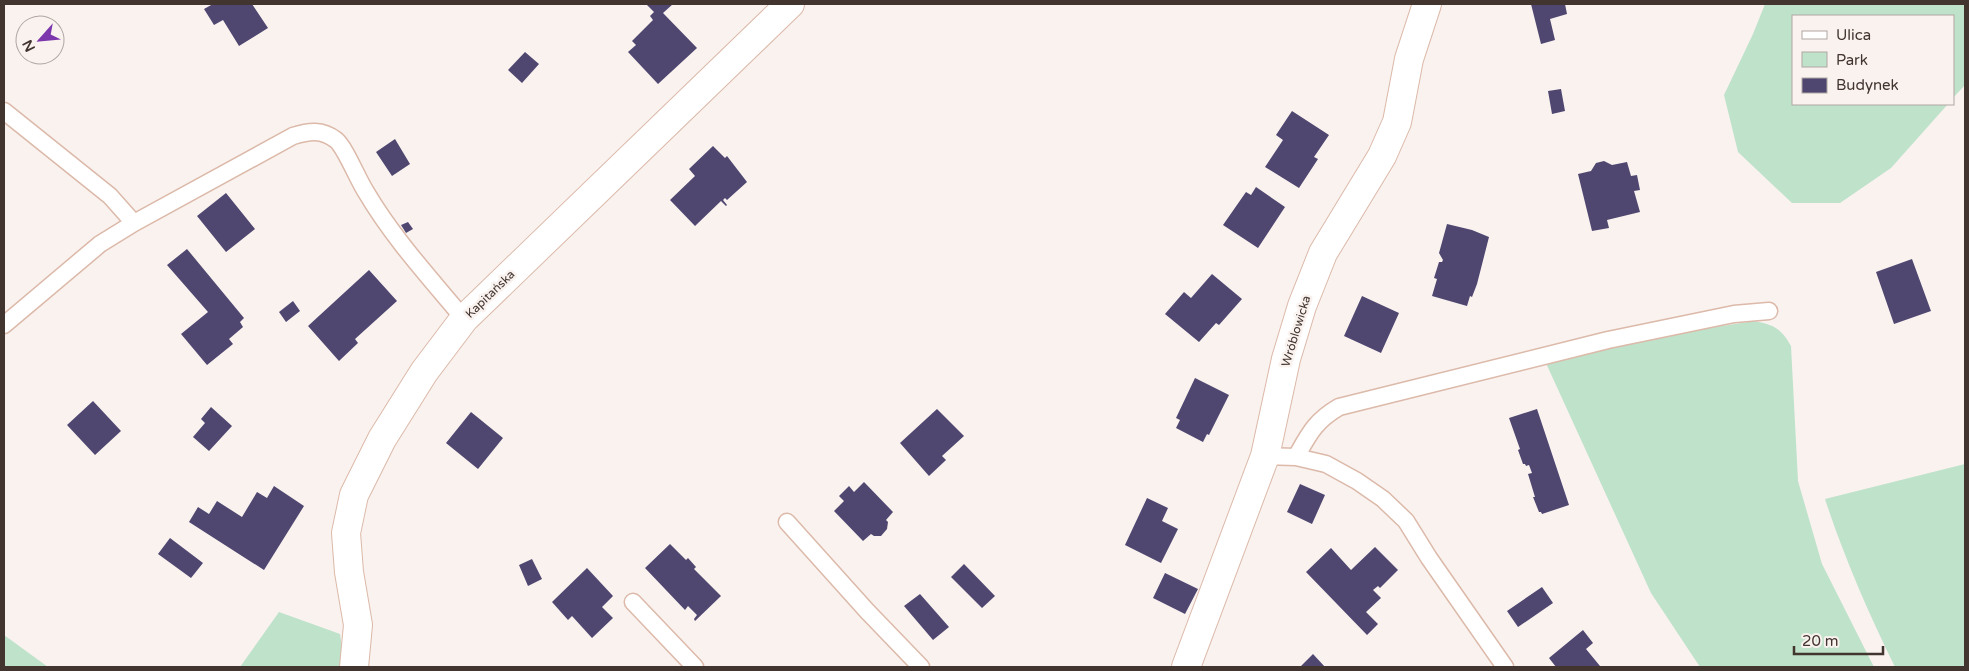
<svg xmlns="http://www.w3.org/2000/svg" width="1969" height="671" font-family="'Varela Round',sans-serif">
	<rect width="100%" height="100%" fill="#f9f2ef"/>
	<!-- green -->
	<path fill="#bfe2cb" d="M1765,4H1965V85L1953,98V16H1793V104H1948L1891,168L1840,203H1792L1738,152L1724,95L1753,34Z
		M1754,321C1774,325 1781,328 1791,346L1798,481L1822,564L1874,667H1700L1651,593L1545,361L1652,337Z
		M1965,464V667H1895C1868,612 1844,557 1825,499Z
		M279,612L340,634L343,654L341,667H240Z
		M4,635L48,667H4Z"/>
	<!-- building -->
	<path fill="#4f4770" d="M213,4H252L268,28L239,46L223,20L214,25L204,9Z
		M646,4H673L663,13L697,48L658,84L628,52L636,45L632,41L653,20L650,16L654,12Z
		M1531,4H1565L1567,14L1550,19L1555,40L1541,44Z
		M525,52L539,64L522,83L508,70Z
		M1561,89L1565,111L1552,114L1548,91Z
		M1292,111L1329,135L1314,157L1318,159L1299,188L1265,167L1283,140L1276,135Z
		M395,139L410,164L392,176L376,152Z
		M713,146L725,158L727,156L747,182L727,200L725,198L723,200L727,205L726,206L721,201L695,226L670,200L695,176L689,169Z
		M1604,161L1612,165L1627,162L1631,176L1637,175L1640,190L1634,191L1640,212L1607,220L1609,228L1592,231L1578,174L1591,171L1596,163Z
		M1256,187L1285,207L1258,248L1223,225L1246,192L1251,195Z
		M226,193L255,229L226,252L197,216Z
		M408,222L413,229L406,233L401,225Z
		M1447,224L1472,230L1489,237L1477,284L1472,297L1470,296L1467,306L1432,296L1437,279L1434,278L1439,262H1442L1443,260L1439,253Z
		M187,249L244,318L240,322L243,327L229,339L233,344L207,365L181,334L208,312L167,265Z
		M1912,259L1931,311L1894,324L1876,272Z
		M369,270L397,301L355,339L358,343L339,361L308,326Z
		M1212,274L1242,299L1219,325L1216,323L1199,342L1165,314L1184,292L1191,298Z
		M1362,296L1399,313L1381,353L1344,336Z
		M293,301L300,311L286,322L279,312Z
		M1195,378L1229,395L1209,435L1207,434L1203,442L1176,428L1180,420L1176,418Z
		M93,401L121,431L95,455L67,425Z
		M211,407L232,426L209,451L193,437L205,423L201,419Z
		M937,409L964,436L942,456L946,460L929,476L900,443Z
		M1537,409L1569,505L1542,514L1541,512H1539L1533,497H1535L1528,474L1532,473L1529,465L1526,466L1525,464H1523L1518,450L1520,449L1509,418Z
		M471,412L503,438L478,469L446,443Z
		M864,482L893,512L886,520L888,522L887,529L881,536H874L871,534L863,541L834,511L844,501L839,496L849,486L854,492Z
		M1300,484L1325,495L1312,524L1287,512Z
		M274,486L304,506L264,570L189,522L198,507L209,514L217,501L242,517L257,492L267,498Z
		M1147,498L1168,508L1162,521L1178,529L1161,563L1125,545Z
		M170,538L203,563L191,578L158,554Z
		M670,544L686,560L688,558L696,567L694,569L721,596L695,621L694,619L697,615L688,606L685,610L645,568Z
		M1375,547L1398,570L1380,588L1378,586L1373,590L1381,598L1366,612L1378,624L1367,635L1306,572L1331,548L1351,570Z
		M532,559L542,579L528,586L519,565Z
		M964,564L995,596L982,608L951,577Z
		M587,568L613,596L602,607L613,618L592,638L572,616L568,620L552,602Z
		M1165,573L1198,589L1185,614L1153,598Z
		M1542,587L1553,603L1518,627L1507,611Z
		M920,594L949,627L933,640L904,606Z
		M1583,630L1593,643L1586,649L1600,666L1556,667L1549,658Z
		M1313,654L1325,667H1300Z"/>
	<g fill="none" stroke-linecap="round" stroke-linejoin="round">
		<!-- service casing -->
		<g stroke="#dcb9a9" stroke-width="19">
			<path id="service" d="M4,111L110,196L134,223L293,136C309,131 322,129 336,140C345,147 358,180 366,192C393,238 430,278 464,319
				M4,325L100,244L134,223
				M1265,456L1296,457L1326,464L1357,481L1383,499L1406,521L1429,558L1505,667
				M1296,457C1309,434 1315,421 1339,407L1608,340L1734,314L1769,311
				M787,522L867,611L921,667
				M633,602L695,667"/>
		</g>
		<!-- minor casing -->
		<g stroke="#dcb9a9" stroke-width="30">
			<path id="minor" d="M354,667L358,625L349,572L346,533L354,495L382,439L424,372L464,319L790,4
				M1186,667L1265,456L1286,359L1302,306L1323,253L1382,156L1397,122L1409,59L1427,4"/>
		</g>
		<!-- service -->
		<use href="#service" stroke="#fff" stroke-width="16"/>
		<!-- minor -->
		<use href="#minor" stroke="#fff" stroke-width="28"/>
	</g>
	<g text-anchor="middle" stroke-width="5" stroke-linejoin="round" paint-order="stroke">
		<!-- street labels -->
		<g font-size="12" fill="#42342e" stroke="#f9f2ef">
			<text transform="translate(490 294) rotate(-44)" y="4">Kapitańska</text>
			<text transform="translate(1296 331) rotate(-73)" y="4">Wróblowicka</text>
		</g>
	</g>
	<!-- border -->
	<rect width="1969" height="671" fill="none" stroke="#42342e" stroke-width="10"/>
	<!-- legend -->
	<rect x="1792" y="15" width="162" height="90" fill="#f9f2ef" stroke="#b0a6a2"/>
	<rect x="1802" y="31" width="25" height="8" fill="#ffffff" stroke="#b0a6a2"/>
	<text x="1836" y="40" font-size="15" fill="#42342e">Ulica</text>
	<rect x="1802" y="52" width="25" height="15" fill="#bfe2cb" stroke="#b0a6a2"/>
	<text x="1836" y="65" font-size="15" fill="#42342e">Park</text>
	<rect x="1802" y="78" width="25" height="15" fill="#4f4770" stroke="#b0a6a2"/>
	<text x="1836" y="90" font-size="15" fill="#42342e">Budynek</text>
	<!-- north arrow -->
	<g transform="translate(40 40) rotate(243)"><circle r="24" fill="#f9f2ef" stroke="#b0a6a2"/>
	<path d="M0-4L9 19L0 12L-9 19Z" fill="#7b37ab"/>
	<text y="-8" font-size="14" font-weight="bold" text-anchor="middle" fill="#42342e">N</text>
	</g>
	<!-- scale -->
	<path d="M1794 646v8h89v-8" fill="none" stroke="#42342e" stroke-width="2.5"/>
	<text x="1802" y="646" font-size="15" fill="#42342e" stroke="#f9f2ef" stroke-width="4" paint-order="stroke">20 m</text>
</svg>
